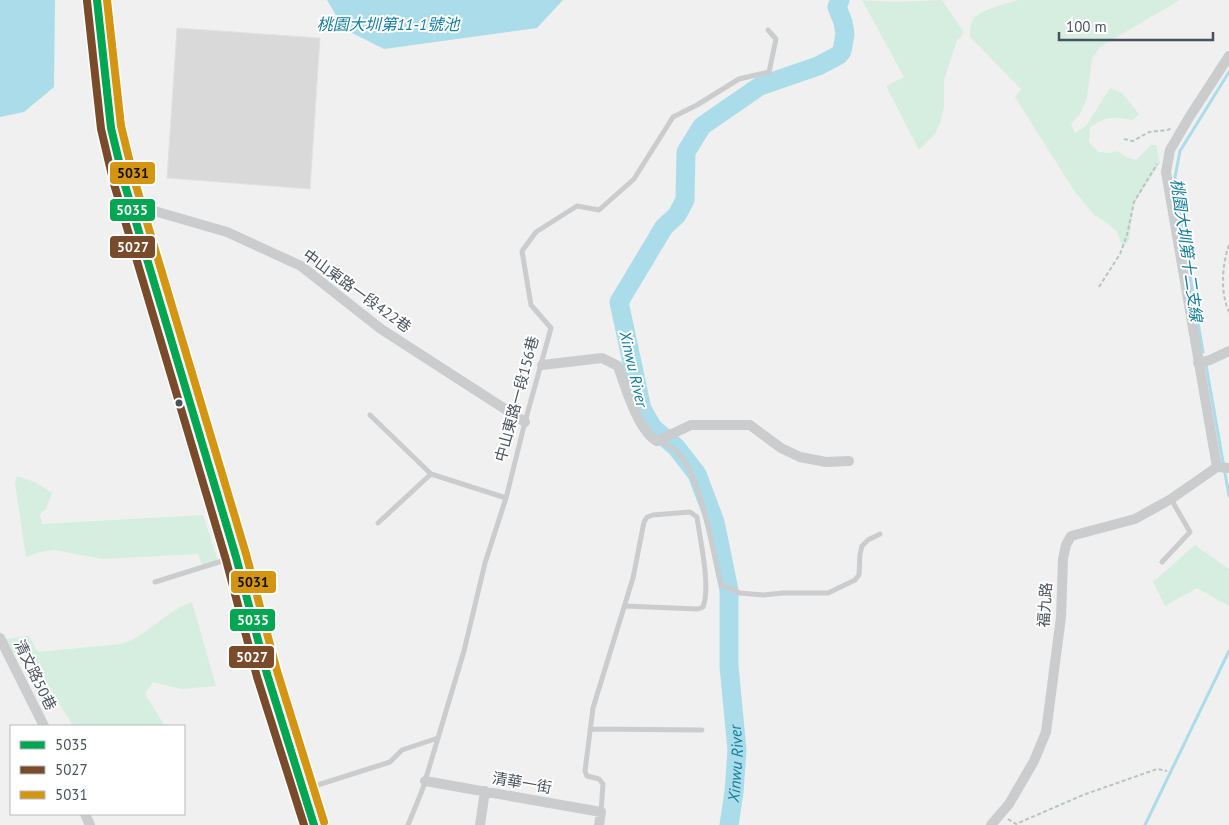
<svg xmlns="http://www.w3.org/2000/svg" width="1229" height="825" font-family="'PT Sans','Noto Sans TC',sans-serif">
	<rect width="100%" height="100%" fill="#f0f0f0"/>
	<!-- green -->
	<path fill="#d5eee0" d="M862,0L893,2L942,0L963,31L962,36L957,40L944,80V107L940,123L935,134L919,150L886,86L904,77Z
		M1018,0H1180L1100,47L1092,59L1087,98L1080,114L1071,124L1075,133L1086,126L1110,88L1122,93L1139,114L1133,120C1113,117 1107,115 1090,128L1089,142L1098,152L1110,153L1118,151L1126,157L1136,160L1151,145H1156L1160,163L1134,204L1129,240L1123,248L1117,232L1107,223L1094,215L1073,189L1015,97L1021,89L970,37C970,31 970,23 974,18C982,9 1006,4 1018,0Z
		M17,476L35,482L52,493L46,509L40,514L42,524L203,515L219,564L203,568L198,554L103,559L54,550L40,552L26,557L15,483Z
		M1195,545L1229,569V606L1197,588L1165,606L1153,582Z
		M192,602L216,686L181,689L153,682L145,694L165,726H73L31,657L8,651L5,639L29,636L38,652L121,644C148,636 165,611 192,602Z"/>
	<!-- water -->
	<path fill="#abdcea" d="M0,0H55L54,87L24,112L0,117Z
		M327,0H563L537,28L384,49L344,29Z"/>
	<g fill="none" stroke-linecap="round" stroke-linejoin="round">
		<!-- stream -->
		<path stroke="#abdcea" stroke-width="3" d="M1203,352L1178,205L1175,177L1180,151L1229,72
			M1206,365L1229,496
			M1145,825L1229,651"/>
		<!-- river -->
		<path stroke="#abdcea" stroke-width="19" id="s1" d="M729,825L734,792L737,750L729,666V590L715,522L697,474L676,447L653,428L642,409L619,302L664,227L677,215L685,200L686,152L702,126L760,86L818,66L839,55L842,51L845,34L843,22L837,7L840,0"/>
	</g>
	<!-- building -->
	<path fill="#d9d9da" stroke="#e1e2e3" d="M177,28L320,38L310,189L167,178Z"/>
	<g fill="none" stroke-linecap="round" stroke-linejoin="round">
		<!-- path -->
		<path stroke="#b8c4c0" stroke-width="2" stroke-dasharray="4 2.5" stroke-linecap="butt" d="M1124,139L1133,141L1149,132L1168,130L1171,128
			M1229,245C1222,265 1220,292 1229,312
			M1099,287L1120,254L1127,235L1134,202L1157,164
			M1008,819L1016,824L1083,795L1157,769L1167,771"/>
		<!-- service -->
		<path stroke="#caccce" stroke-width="5" d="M370,415L431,474L506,498
			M658,441C665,444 673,447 678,453C701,476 713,552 721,585L740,593L763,595L783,593H828L855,580L859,575L860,554L862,546L868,540L880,534
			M378,523L431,474
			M1162,562L1190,532L1171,499
			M155,582L235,557
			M590,729L702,730
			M305,789L390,762L402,750L438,738
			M601,812L603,784L599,779L587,776L585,771L593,708L633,578L644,522L647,517L653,515L690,512L697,517C700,540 711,586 703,607L698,609L625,606
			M408,825L423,788L464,651L485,563L506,498L525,422L551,328L531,305L522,251L536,232L577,206L599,210L634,179L673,117L697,105L739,79L769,72L776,39L768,30"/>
		<!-- minor -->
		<path stroke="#caccce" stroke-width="10" d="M130,204L227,232L301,266L381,329L525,422
			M1198,363L1210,360L1229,351
			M542,365L602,358L618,366C625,386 638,431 657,441L691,425H750L781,448L800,457L826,462L849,461
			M1217,467L1166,172L1170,150L1190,116L1229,56
			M1217,467L1229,468
			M0,638L44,726
			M425,781L601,812L599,825
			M85,814L90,825
			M480,825L485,791
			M991,825L1009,804L1034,761L1046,732L1061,617L1063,559L1066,545L1071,536L1135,519L1171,499L1217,467"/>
		<!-- secondary -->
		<path stroke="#cbcccf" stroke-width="14" d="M97,0L111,128L124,182L236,557L267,674L314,825"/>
		<!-- bus-1 casing -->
		<g stroke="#fff" stroke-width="11">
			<path id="bus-1" d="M97,0L111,128L124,182L236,557L267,674L314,825"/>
		</g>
		<!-- bus-2 casing -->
		<g stroke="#fff" stroke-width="11">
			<path id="bus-2" d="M87,1L101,129L114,184L226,560L257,677L304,825"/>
		</g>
		<!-- bus-3 casing -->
		<g stroke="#fff" stroke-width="11">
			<path id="bus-3" d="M107,0L121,126L134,179L246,554L277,671L324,822"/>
		</g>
		<!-- bus-1 -->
		<use href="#bus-1" stroke="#00a651" stroke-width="8"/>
		<!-- bus-2 -->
		<use href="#bus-2" stroke="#7a4b2a" stroke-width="8"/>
		<!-- bus-3 -->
		<use href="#bus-3" stroke="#d49512" stroke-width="8"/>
	</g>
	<!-- markers -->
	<circle fill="#48525c" stroke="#fff" stroke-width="2" cx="179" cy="403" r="4.5"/>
	<g text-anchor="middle" stroke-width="4" stroke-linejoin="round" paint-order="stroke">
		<!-- street labels -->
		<g font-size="15" fill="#48525c" stroke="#fff">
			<text transform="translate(357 291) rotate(36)" y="5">中山東路一段422巷</text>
			<text transform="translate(517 399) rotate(-75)" y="5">中山東路一段156巷</text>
			<text transform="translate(1045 605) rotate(-86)" y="5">福九路</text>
			<text transform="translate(35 675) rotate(64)" y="5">清文路50巷</text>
			<text transform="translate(522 783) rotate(10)" y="5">清華一街</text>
		</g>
		<!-- water labels -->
		<g font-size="16" font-style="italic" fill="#127d9d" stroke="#fff">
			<text x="388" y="30">桃園大圳第11-1號池</text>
			<text transform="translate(1187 250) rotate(82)" y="6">桃園大圳第十二支線</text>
			<text transform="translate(634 369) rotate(77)" y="6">Xinwu River</text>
			<text dy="6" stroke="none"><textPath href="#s1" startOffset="62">Xinwu River</textPath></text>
		</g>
	</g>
	<g stroke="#fff" stroke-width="2">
		<rect x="109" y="161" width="47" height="24" rx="5" fill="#d49512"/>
		<rect x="109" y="198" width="47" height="24" rx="5" fill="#00a651"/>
		<rect x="109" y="235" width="47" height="24" rx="5" fill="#7a4b2a"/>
		<rect x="230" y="570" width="47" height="24" rx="5" fill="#d49512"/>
		<rect x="229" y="608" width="47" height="24" rx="5" fill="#00a651"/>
		<rect x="228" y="645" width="47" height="24" rx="5" fill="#7a4b2a"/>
	</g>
	<g font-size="14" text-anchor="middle" font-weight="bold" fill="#fff">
		<text x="132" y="215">5035</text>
		<text x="133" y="252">5027</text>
		<text x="253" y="625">5035</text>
		<text x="252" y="662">5027</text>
	</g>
	<g font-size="14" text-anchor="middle" font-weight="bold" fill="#111">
		<text x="133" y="178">5031</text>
		<text x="253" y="587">5031</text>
	</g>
	<!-- legend -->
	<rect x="10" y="725" width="175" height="90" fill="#ffffff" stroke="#b6babe"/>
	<rect x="20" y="741" width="25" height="8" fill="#00a651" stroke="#b6babe"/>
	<text x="55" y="750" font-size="15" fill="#48525c">5035</text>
	<rect x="20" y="766" width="25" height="8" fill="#7a4b2a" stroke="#b6babe"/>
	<text x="55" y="775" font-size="15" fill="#48525c">5027</text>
	<rect x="20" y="791" width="25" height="8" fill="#d49512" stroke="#b6babe"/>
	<text x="55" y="800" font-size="15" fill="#48525c">5031</text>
	<!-- scale -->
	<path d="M1059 32v8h154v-8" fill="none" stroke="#48525c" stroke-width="2.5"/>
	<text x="1066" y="32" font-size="15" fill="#48525c" stroke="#ffffff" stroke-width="4" paint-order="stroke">100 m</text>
</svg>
